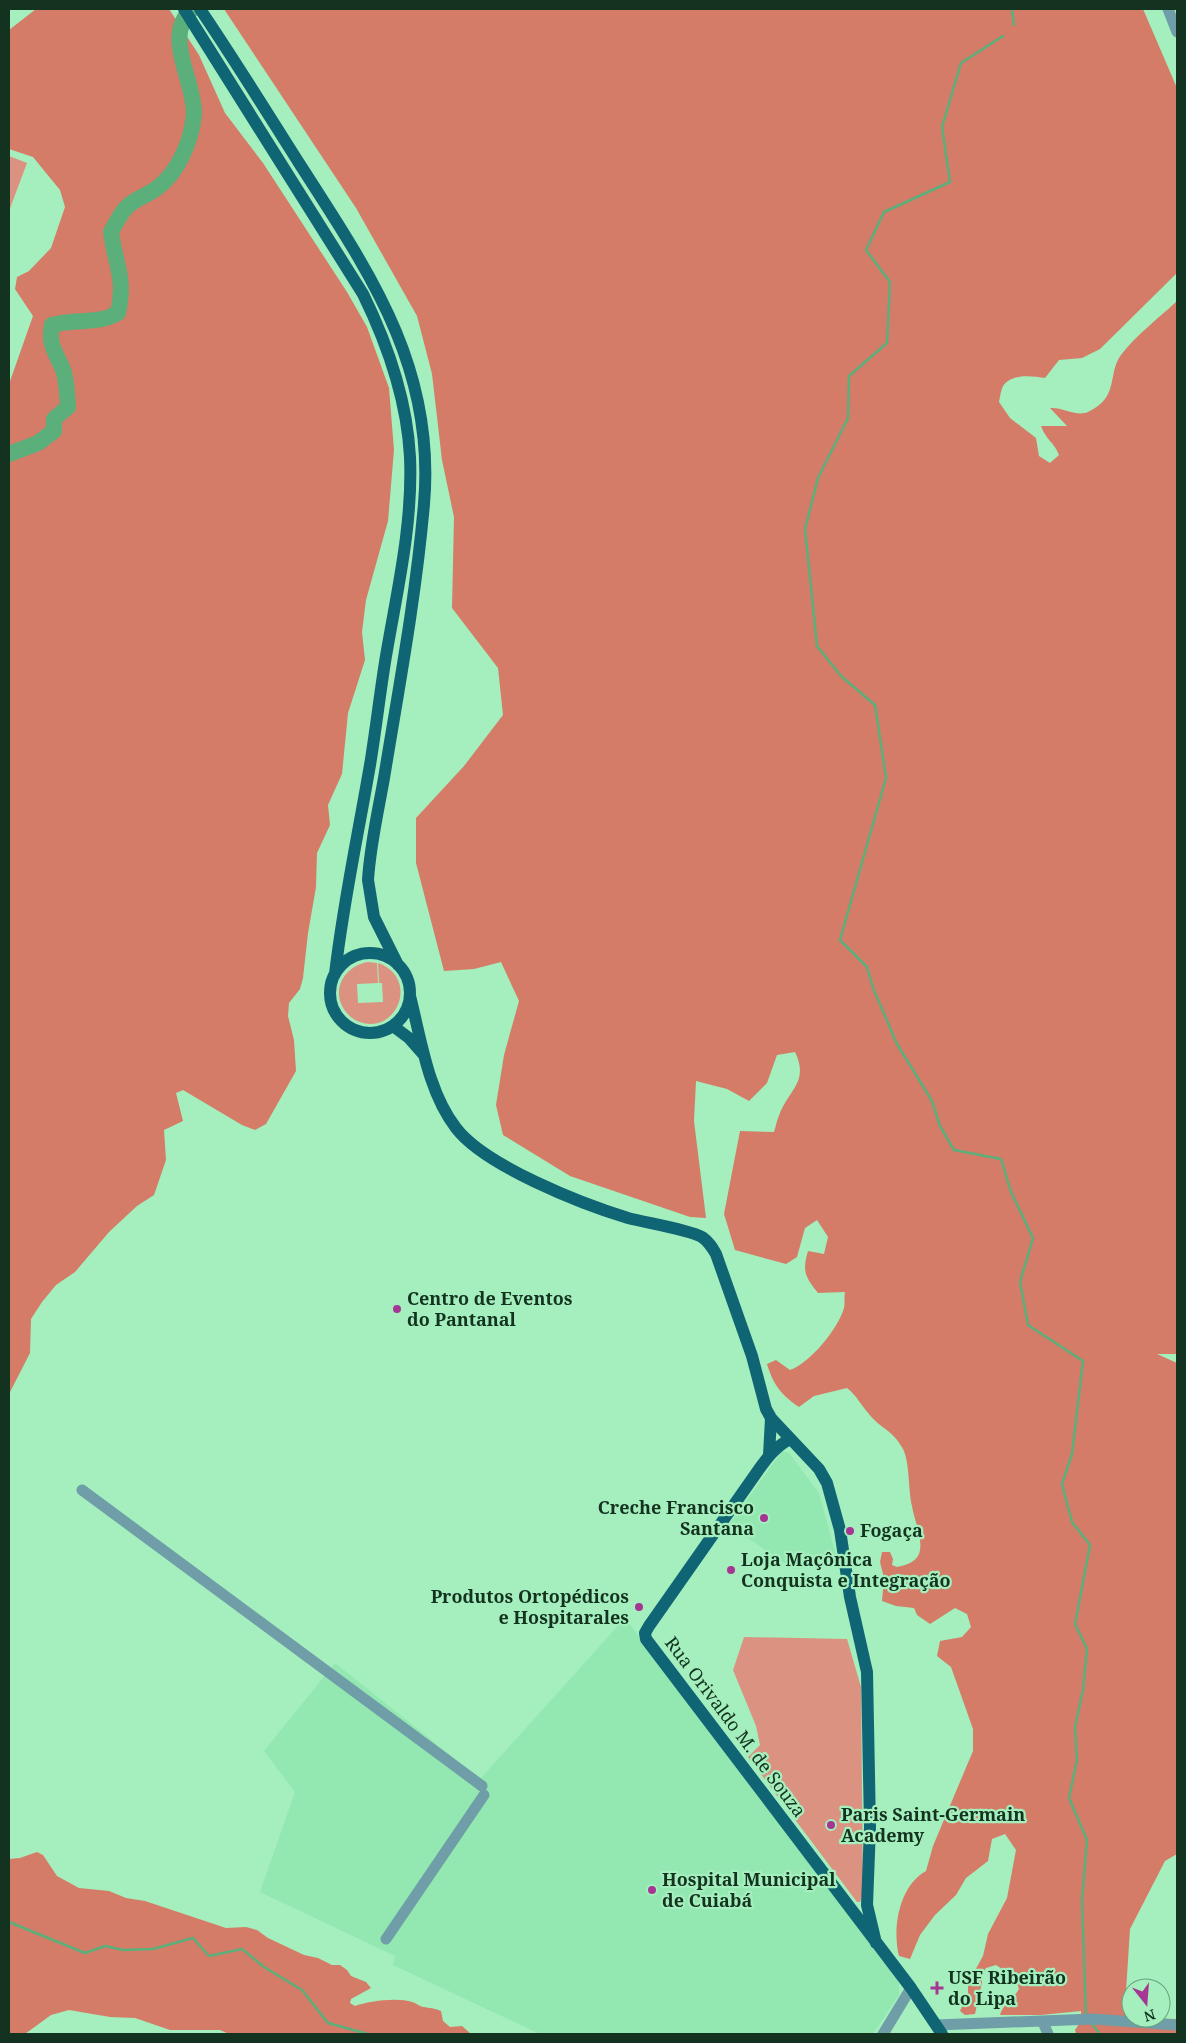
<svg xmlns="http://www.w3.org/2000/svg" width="1186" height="2043" font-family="'Noto Serif',serif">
	<rect width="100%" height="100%" fill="#a4efbd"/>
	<!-- built -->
	<path fill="#93e7b0" d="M782,1451L789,1453L819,1493L838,1563L793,1569L729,1525Z
		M625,1618L899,1977V1995L873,2034H540L393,1965L395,1956L260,1892L295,1792L264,1751L335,1663L480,1779Z"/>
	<!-- green -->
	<path fill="#dc9280" d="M9,156L27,163L9,211Z
		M368,962L377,963L378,983L357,984L358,1003L383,1002L382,983H379L378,963C421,978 396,1038 357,1021C349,1017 343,1010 340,1001C335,982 349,965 368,962Z
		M744,1637L847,1639L861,1687L863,1893L860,1902H857L748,1757L760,1745L756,1726L733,1670Z"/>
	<!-- forest -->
	<path fill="#d47c67" d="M36,9H169L199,55L225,113L263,163L347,292L367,327L389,388L394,450L388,521L366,600L362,632L365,660L348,713L342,774L328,805L330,825L317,853L316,887L308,933L303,978L300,989L289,1003L288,1016L294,1040L296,1071L266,1124L255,1130L242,1125L183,1090L176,1093L183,1121L164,1130L166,1160L154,1195L137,1206L109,1232L75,1272L56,1285L42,1302L31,1319L30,1353L9,1394V384L33,316L15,289L17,277L29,271L51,248L65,207L60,190L33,157L9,149V30Z
		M224,9H1143L1177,88V273L1100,349L1082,358L1059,360L1045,378C1032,376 1012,373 1003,386C1001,390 1000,397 999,402L1010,418L1036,438L1039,456L1050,463L1059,455C1054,442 1046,440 1041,426H1067L1050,408C1063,407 1076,417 1088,412C1120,397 1107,374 1121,355C1135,336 1160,317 1177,301V1354H1157L1177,1363V1854L1165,1861L1130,1929L1125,2007L1131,2018L1177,2019V2034H1076L1075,2030L1081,2021V2011L1041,2015H1000C1002,2005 1014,1998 1019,1989C1016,1976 1006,1972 996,1965L986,1968L981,1975L982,1982L975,2014L965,2015L960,2011L968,1994V1983L983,1956L988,1934L1007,1898L1016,1850L1005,1834L992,1839L988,1861L966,1878L956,1895L935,1915L920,1935L910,1959L899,1956C892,1928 899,1886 926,1871L933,1846L973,1751V1729L951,1667L937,1656L940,1641L962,1637L971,1627L967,1614L955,1608L930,1624L917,1615L914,1608L896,1606L882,1601L884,1578L880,1562L882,1552H890L893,1559L892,1565L897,1567C905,1565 915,1563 919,1554C924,1540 914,1520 912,1506C908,1490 910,1463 903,1449C893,1430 881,1429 869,1414C861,1405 857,1396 847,1388L814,1396L799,1407C781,1395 773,1384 767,1364L776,1360L790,1370C810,1363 838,1329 844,1308C845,1304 844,1297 845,1292L818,1293C805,1276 802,1272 808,1251L824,1254L828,1237L817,1220L805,1228L797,1257L786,1264L735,1250L724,1214L740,1131L774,1132C776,1126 777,1119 780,1113C790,1089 809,1081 795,1052L777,1055L767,1083L749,1101L727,1089L696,1081L694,1121L706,1218L690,1217L570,1176L503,1135L496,1105L504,1055L519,1001L501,962L474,969L444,971L416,863V818L464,766L503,715L498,668L452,608L454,517L442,460L432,374L417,316L356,208Z
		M37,1852L43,1855L57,1876L79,1888L109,1891L126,1898L145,1901L226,1928L246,1927L257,1930L268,1938L304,1955L318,1958L332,1965H340L347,1970L351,1976L366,1982L371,1988L351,1999L350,2003L355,2006C368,2001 398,1997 412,2002C416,2003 419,2006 423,2007C430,2008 434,2008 441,2011L443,2021L450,2027L462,2026L471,2034H229L220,2030H170L135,2018L110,2017L69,2010L51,2015L25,2034H9V1859L20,1858Z"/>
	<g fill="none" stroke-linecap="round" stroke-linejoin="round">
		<!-- stream -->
		<path stroke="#5aaf7a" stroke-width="2.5" d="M1012,9L1014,25
			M1003,36L961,63L942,127L950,182L884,212L866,250L890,282L887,343L849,376L848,418L818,478L805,529L817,646L841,676L875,705L886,778L840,940L867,967L873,988L897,1044L932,1101L940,1126L954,1150L1001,1159L1011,1192L1033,1238L1020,1282L1028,1325L1083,1361L1072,1454L1062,1484L1072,1522L1090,1545L1075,1624L1087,1649L1083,1690L1075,1727L1077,1760L1069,1798L1087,1840L1082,1901L1086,2015
			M9,1922L85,1953L105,1946L123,1950L153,1949L193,1938L209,1956L242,1949L264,1967L302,1990L328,2023L368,2034
			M1092,2024L1100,2034"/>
		<!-- river -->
		<path stroke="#5aaf7a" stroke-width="16" d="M9,454L38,443L54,431V419L68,407C67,395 67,378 62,367C55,352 48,343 52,325C76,318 98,325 118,313C126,277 115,265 111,232C115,225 119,216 125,209C133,199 147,196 157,188C178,173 192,140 194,114C195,81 162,36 192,9"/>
		<!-- minor -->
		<path stroke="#6f9da8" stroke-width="11" d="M1168,9L1177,32
			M82,1490L482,1786
			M386,1939L484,1795
			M1043,2022L1048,2034
			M936,2025L1093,2019L1177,2025
			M883,2034L911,1988"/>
		<!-- major -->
		<path stroke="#106575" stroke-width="12" d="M184,9L363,294C388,345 407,400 410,457C413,524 397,591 386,656C380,692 376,729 370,765C358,835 343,904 335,974
			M200,9C234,59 266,111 299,163C369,272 436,367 424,504C416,596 399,687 384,778C378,812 370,846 368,880L374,917L398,965
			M330 993a40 40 0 1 1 80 0a40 40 0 1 1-80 0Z
			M410,996C421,1039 428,1092 456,1128C485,1166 582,1204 628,1218C647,1223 687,1229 702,1237C709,1242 712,1247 716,1254L752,1356L766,1409L771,1418L819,1469L827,1483L840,1530L850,1597L867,1672L870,1827L867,1905L876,1943
			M393,1026L409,1038L424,1055
			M790,1439C775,1447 767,1458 757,1472L649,1626L645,1633L646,1639L911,1988L942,2034
			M769,1455L771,1418"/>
	</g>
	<!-- markers -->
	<g fill="#a53694" stroke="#a4efbd" stroke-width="2">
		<circle cx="397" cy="1309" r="5"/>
		<circle cx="764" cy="1518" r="5"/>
		<circle cx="850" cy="1531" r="5"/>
		<circle cx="731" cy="1570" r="5"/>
		<circle cx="639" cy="1607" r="5"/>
		<circle cx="831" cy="1825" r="5"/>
		<circle cx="652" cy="1890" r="5"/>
		<path d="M934.5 1980.5h5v5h5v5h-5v5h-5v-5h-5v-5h5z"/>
	</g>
	<g text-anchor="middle" stroke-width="4.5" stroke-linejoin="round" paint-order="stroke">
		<!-- poi labels -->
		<g font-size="18" font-weight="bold" fill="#13321f" stroke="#a4efbd" text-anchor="start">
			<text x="407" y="1305">Centro de Eventos<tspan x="407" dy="21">do Pantanal</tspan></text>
			<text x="754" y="1514" text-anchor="end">Creche Francisco<tspan x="754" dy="21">Santana</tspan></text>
			<text x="860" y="1537">Fogaça</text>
			<text x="741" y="1566">Loja Maçônica<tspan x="741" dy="21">Conquista e Integração</tspan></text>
			<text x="629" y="1603" text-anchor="end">Produtos Ortopédicos<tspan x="629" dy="21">e Hospitarales</tspan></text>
			<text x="841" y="1821">Paris Saint-Germain<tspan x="841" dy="21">Academy</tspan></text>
			<text x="662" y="1886">Hospital Municipal<tspan x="662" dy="21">de Cuiabá</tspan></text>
			<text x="948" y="1984">USF Ribeirão<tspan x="948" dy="21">do Lipa</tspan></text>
		</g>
		<!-- street labels -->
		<g font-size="18" fill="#13321f" stroke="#a4efbd">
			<text transform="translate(735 1727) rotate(53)" y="6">Rua Orivaldo M. de Souza</text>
		</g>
	</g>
	<!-- border -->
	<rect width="1186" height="2043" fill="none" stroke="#13321f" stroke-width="20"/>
	<!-- north arrow -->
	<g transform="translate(1146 2003) rotate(163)"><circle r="24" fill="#a4efbd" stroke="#6aa37e"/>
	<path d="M0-4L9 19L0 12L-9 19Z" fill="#a53694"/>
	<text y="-8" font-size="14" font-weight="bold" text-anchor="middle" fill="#13321f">N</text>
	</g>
</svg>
